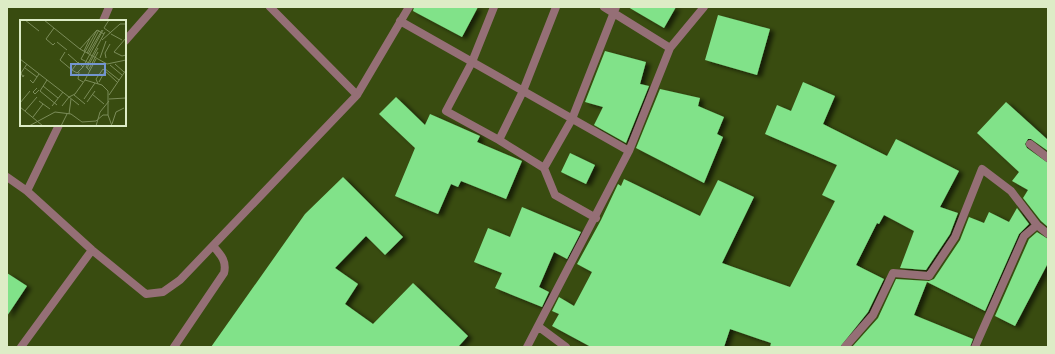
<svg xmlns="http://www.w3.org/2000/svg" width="1055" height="354" font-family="'Noto Sans',sans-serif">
	<defs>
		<filter id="shadow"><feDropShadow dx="4.5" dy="2.5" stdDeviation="2" flood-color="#0009"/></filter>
	</defs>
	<rect width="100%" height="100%" fill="#394c10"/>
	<!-- building -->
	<path fill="#81e289" filter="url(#shadow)" d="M414,7H478L462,37L413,11Z
		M628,7H676L664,28Z
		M718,15L770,29L757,75L705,60Z
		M605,51L646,62L640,84L649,86L626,143L594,125L603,107L585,102Z
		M803,82L835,96L823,124L887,156L896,139L959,171L940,207L958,213L950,234L926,270L900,268L914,231L884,215L879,224L877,223L856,265L884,279L868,312L840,347H770L771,343L730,329L724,347H591L552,326L559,314L552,311L559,297L574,306L592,272L577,264L601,220L618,184L621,186L624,179L700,216L718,180L754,197L722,263L790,287L835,201L822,195L837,165L765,134L777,105L791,111Z
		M660,89L700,98L698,106L724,117L717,134L723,137L704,183L636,148Z
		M396,97L425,125L430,114L480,136L477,142L522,161L506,199L461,181L458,187L451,184L438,214L395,196L415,148L379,114Z
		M1006,102L1048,140V151L1031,139H1028L1025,144L1027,148L1048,163V227L1041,221L1023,198L1028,190L1012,181L1019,172L977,133Z
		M570,153L595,165L586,184L561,172Z
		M343,177L403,237L385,255L366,236L335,268L358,284L345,304L373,324L413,283L468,336L458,347H211L305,214Z
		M522,207L581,232L567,259L554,252L539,287L549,292L542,307L495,288L502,273L474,262L488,228L510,237Z
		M1017,208L1029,224L1019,234L985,311L927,282L914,315L973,339L970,347H852L878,318L896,279L929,281L934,279L960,240L969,217L984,223L989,212L1009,222Z
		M1037,232L1048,239V263L1015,326L995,316L1029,239Z
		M7,273L27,286L7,316Z"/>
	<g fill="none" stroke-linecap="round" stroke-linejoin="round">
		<!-- street -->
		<path stroke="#956f76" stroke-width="8" d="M270,7L357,95
			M494,7L472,62L446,111L499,140L544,168L555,195L596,218
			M604,7L670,48
			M103,21L109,7
			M400,21L629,151
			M125,41L155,7
			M59,125L27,191L92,250L146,294L163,292L180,280L357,95L409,7
			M499,140L523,91L556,7
			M1030,144L1048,158
			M544,168L572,119L616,7
			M7,177L27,191
			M539,327L566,347
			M21,347L92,250
			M174,347L224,273C227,261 221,255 213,246
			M527,347L629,151L670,48L704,7
			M845,347L873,315L893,273L929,276L955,237L982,169L1011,191L1037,225L1048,234
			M975,347L1024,236L1037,225"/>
	</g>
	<!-- overview -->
	<g transform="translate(20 20)">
		<rect width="106" height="106" fill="#394c10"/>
		<path fill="none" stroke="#7b8c59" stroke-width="1" d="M5,0L19,11M24,0L60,29L87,44L106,40M89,0L84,8L91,13M34,8L26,19L33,25L35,23M91,14L102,20M106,18L94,32L102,36L106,35M82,20L100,4H106M37,22L47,30M60,29L77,10M64,31L70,18M45,32L40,40L52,50M67,33L79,10M48,34L57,42M68,34L82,10M80,38L86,21M86,38L85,33L90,24M0,39L49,77L55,74L65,60L82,65L88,71V95M95,44L104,52M73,45L61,39L77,10L84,14M90,45L102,55M63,47L58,42L52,50L57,53L63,47L83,10M5,48L17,57M67,48L78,28M84,48L99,60M69,49L78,32M70,51L66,47L85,12M59,52L58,59L63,62M4,55L3,57L1,53L7,44M10,60L13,63L19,54M27,60L20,71L37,85M65,60L76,39M79,62L85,51M78,64L76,59L83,49L97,62M23,66L38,78M17,68L13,72L15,74L19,70M72,74L84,84M54,75L65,84M89,75L106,50M64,79L75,63M89,79L106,78M19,81L30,89M67,82L75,71M0,83L10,71M32,86L43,72M42,86L49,77L59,85M0,87L23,106M5,91L17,77M49,94L51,79M13,97L23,84M92,104L96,92L104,88M9,106L35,92L51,94L62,102L76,101L83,95H88L92,106M41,106L47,94M76,106L80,92L89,81"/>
		<path fill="#7395d0" fill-opacity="0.15" stroke="#7395d0" stroke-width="2" d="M51,44H85V55H51Z"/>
		<rect width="106" height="106" fill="none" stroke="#ddecc6" stroke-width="2"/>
	</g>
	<!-- border -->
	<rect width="1055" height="354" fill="none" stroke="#ddecc6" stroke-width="16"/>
</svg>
